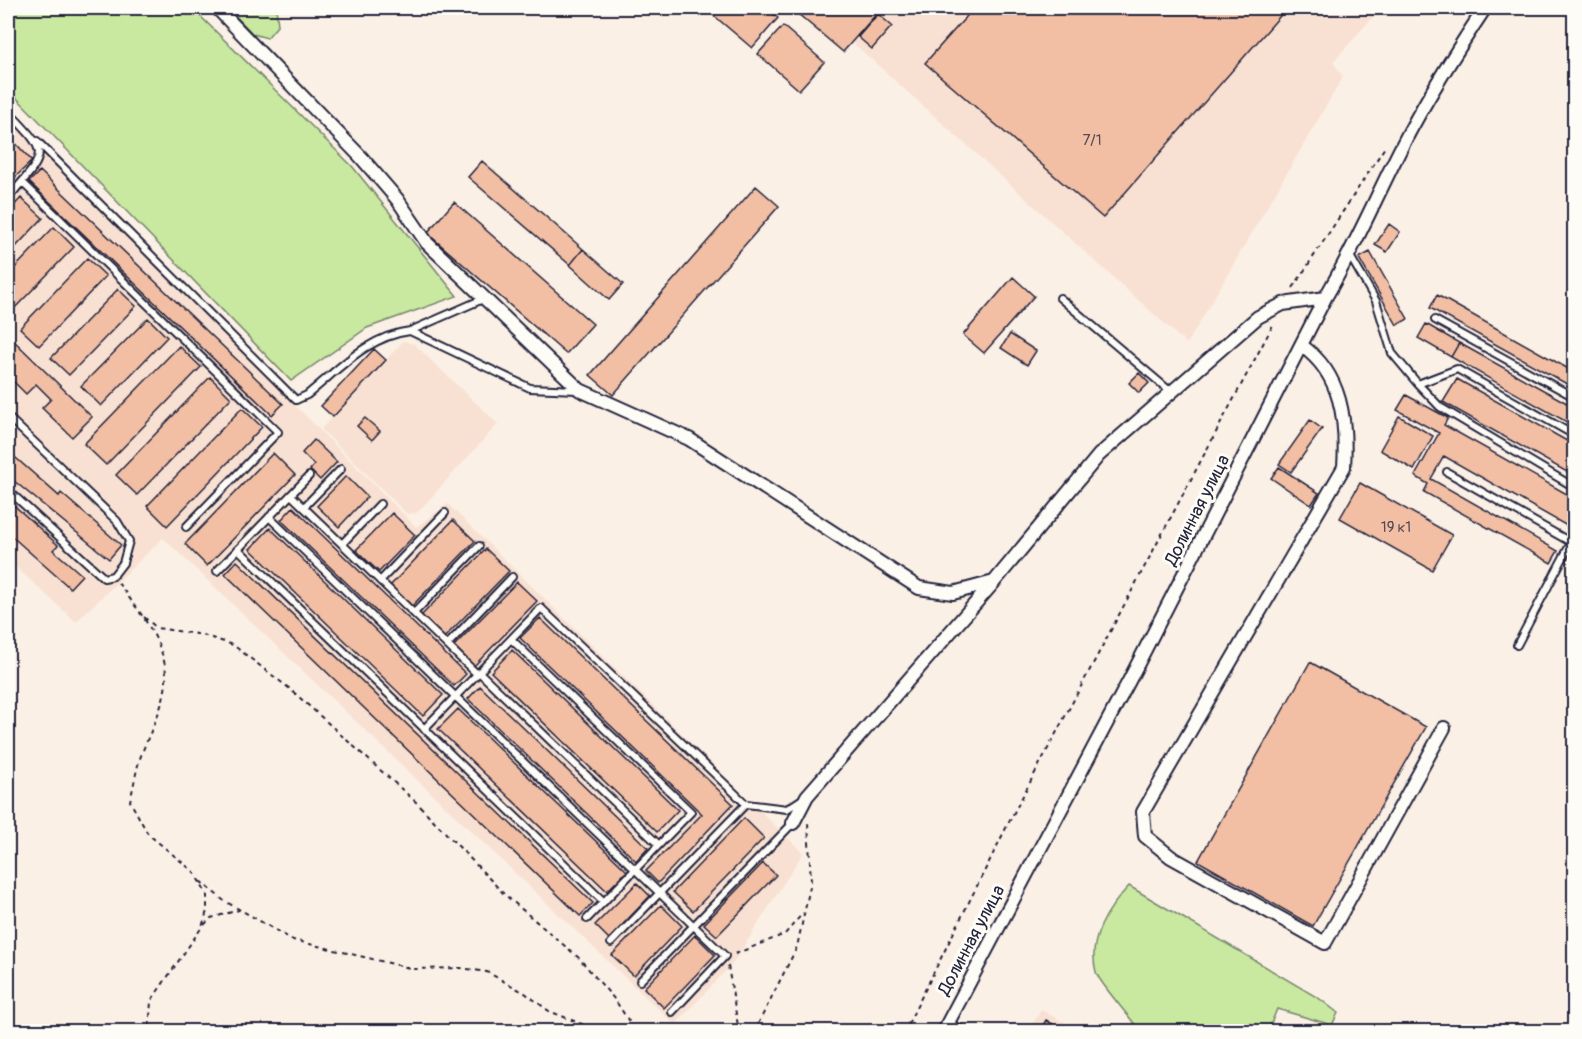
<svg xmlns="http://www.w3.org/2000/svg" width="1582" height="1039" font-family="Pangolin,sans-serif">
	<rect width="100%" height="100%" fill="#fbf0e6"/>
	<filter id="ink" filterUnits="userSpaceOnUse"><feTurbulence type="fractalNoise" baseFrequency=".0167" numOctaves="2"/><feDisplacementMap in="SourceGraphic" scale="12" xChannelSelector="R" yChannelSelector="G"/><feConvolveMatrix kernelMatrix="1 2 1 2 8 2 1 2 1" color-interpolation-filters="sRGB"/></filter>
	<g filter="url(#ink)">
		<!-- built -->
		<path fill="#f8e1d2" d="M885,8H1381L1333,62L1343,77L1187,344L852,42Z
			M8,116L416,527L448,504L803,853L734,962L675,1025L163,538L76,622L8,560Z
			M403,341L414,344L498,424L417,513L407,514L321,429L332,417L321,406L374,349L386,360Z
			M1041,1010L1081,1031L1028,1032Z"/>
		<!-- green -->
		<path fill="#c9e8a0" stroke="#76856e" stroke-width="1.5" d="M8,8H192L352,166L457,296L367,328L291,381L8,89Z
			M228,8H276L278,25L267,38L253,34Z
			M1129,886L1320,999L1338,1013L1332,1025L1277,1009L1268,1031H1140C1132,1019 1099,983 1096,972C1087,940 1108,908 1129,886Z"/>
		<!-- building -->
		<path fill="#f2bfa4" stroke="#22223b" stroke-width="1.5" d="M705,8H765L778,18L752,48Z
			M791,8H873L878,12L843,52Z
			M974,8H1287L1103,218L925,63Z
			M878,14L892,26L872,49L858,37Z
			M783,26L824,62L799,90L758,54Z
			M8,135L32,161L10,182L8,167L13,161L8,156Z
			M482,161L583,249L570,265L468,177Z
			M40,171L283,404L272,415L29,182Z
			M756,186L779,206L613,395L590,375Z
			M21,198L43,218L8,255V212Z
			M454,202L593,324L566,354L427,233Z
			M1389,224L1400,232L1387,252L1375,245Z
			M54,227L74,247L9,314L8,275Z
			M583,249L623,284L609,300L570,265Z
			M1370,252L1408,319L1397,325L1359,258Z
			M87,258L106,276L39,346L20,328Z
			M1013,277L1034,296L984,353L963,335Z
			M118,289L136,306L69,375L51,358Z
			M1437,295L1574,372V388L1430,308Z
			M148,318L167,337L101,406L81,386Z
			M1426,324L1459,343L1451,357L1418,338Z
			M1010,334L1036,351L1027,365L1001,348Z
			M8,335L92,417L72,437L42,408L51,399L36,384L26,394L8,376Z
			M1459,343L1574,407V426L1451,357Z
			M179,346L201,367L106,465L84,444Z
			M374,349L386,360L333,417L321,406Z
			M1139,373L1149,383L1139,393L1129,383Z
			M210,377L231,398L137,495L116,475Z
			M1457,379L1574,445V476L1443,402Z
			M1406,395L1448,418L1444,425L1574,498V530L1444,456L1431,479L1558,551L1551,563L1424,492L1428,484L1415,476L1439,433L1397,410Z
			M242,408L262,427L167,526L147,506Z
			M1399,416L1433,436L1414,470L1380,450Z
			M365,418L380,431L372,440L357,426Z
			M1310,420L1322,429L1291,472L1279,464Z
			M314,440L337,462L320,480L310,470L314,465L302,453Z
			M8,451L59,496L61,493L121,545L109,559L8,476Z
			M273,453L295,475L207,566L185,544Z
			M1279,467L1319,493L1311,505L1271,478Z
			M346,476L367,497L339,527L317,506Z
			M1360,483L1452,535L1432,570L1340,518Z
			M8,500L58,545L53,550L82,575L70,588L8,533Z
			M293,507L466,674L454,686L281,520Z
			M392,513L415,535L379,572L356,550Z
			M453,520L475,541L411,607L389,587Z
			M270,528L443,695L423,716L250,549Z
			M486,549L509,571L444,638L421,616Z
			M237,561L593,903L580,916L225,574Z
			M517,582L537,601L474,666L454,646Z
			M540,618L733,804L658,883L646,871L702,814L520,638Z
			M512,650L678,810L657,832L491,672Z
			M1310,662L1426,727L1313,926L1198,861Z
			M480,686L648,848L636,861L468,699Z
			M458,709L627,871L607,891L438,729Z
			M744,818L764,838L693,911L673,892Z
			M763,863L776,875L717,936L704,924Z
			M637,883L650,896L609,939L595,925Z
			M661,905L682,926L634,976L612,955Z
			M695,935L715,955L664,1008L644,988Z
			M1046,1020L1061,1029L1060,1032H1039Z"/>
		<g fill="none" stroke-linecap="round" stroke-linejoin="round">
			<!-- service casing -->
			<g stroke="#22223b" stroke-width="10">
				<path id="service" d="M8,111C50,155 48,152 8,198
					M37,141L296,400L307,395C339,369 368,336 410,331L530,388L577,390
					M22,182L278,432L186,527
					M1350,256L1376,301L1392,353L1418,384L1440,407L1574,487
					M1060,298L1171,392
					M1435,320L1574,397
					M410,331L483,299
					M1418,384L1457,369L1574,435
					M8,417L117,521L129,541L123,563L113,576L104,578L8,490
					M1447,472L1574,544
					M291,495L477,674
					M304,507L341,469
					M269,517L725,956L672,1012
					M342,544L380,504
					M238,549L604,902
					M217,571L309,476
					M380,581L445,513
					M414,613L479,546
					M511,639L691,812L587,919
					M447,645L512,577
					M1517,645L1571,543
					M479,672L659,845
					M424,729L541,608L746,804L787,809L804,798
					M611,943L746,804
					M640,981L793,823
					M948,1022L966,1032"/>
			</g>
			<!-- minor casing -->
			<g stroke="#22223b" stroke-width="16">
				<path id="minor" d="M217,8L360,156L397,199L427,243L580,390L689,439L919,588L953,593L994,582
					M1302,346C1342,374 1347,422 1344,467L1143,812L1145,836L1171,857L1325,943L1444,728
					M793,823L807,796L994,582L1099,455L1258,317L1283,304L1325,298
					M943,1032L1130,679L1325,298C1354,249 1376,197 1402,146C1427,97 1455,53 1485,8"/>
			</g>
			<!-- path -->
			<path stroke="#22223b" stroke-width="2" stroke-dasharray="4.5 4.5" stroke-linecap="butt" d="M1293,288L1385,147
				M118,583C139,611 168,645 166,682C164,710 146,737 138,765C135,777 133,789 130,801L148,834L194,872L207,895V911L202,927L151,1001L149,1032
				M144,617L157,628L203,635L233,645L290,689L417,803L504,894L579,958L615,1000L636,1032
				M200,881L223,900L293,940L414,969L461,968L487,972L525,993L549,1011L602,1032
				M204,925L211,918L239,910
				M735,954L785,934L803,913
				M728,966L739,1032
				M754,1032L797,947L811,882L808,822
				M904,1032L1010,820L1273,325"/>
			<!-- service -->
			<use href="#service" stroke="#fdfcf7" stroke-width="6"/>
			<!-- minor -->
			<use href="#minor" stroke="#fdfcf7" stroke-width="12"/>
		</g>
	</g>
	<g text-anchor="middle" stroke-width="6" stroke-linejoin="round" paint-order="stroke">
		<!-- number labels -->
		<g font-size="15" fill="#564955">
			<text x="1092" y="145">7/1</text>
			<text x="1396" y="532">19 к1</text>
		</g>
		<!-- street labels -->
		<g font-size="18" fill="#22223b" stroke="#fdfcf7">
			<text transform="translate(1197 510) rotate(-63)" y="6">Долинная улица</text>
			<text transform="translate(971 940) rotate(-62)" y="6">Долинная улица</text>
		</g>
	</g>
	<!-- margin -->
	<rect width="1582" height="1039" fill="none" stroke="#fdfcf7" stroke-width="30"/>
	<rect x="15" y="15" width="1552" height="1009" fill="none" stroke="#22223b" stroke-width="2" filter="url(#ink)"/>
</svg>
